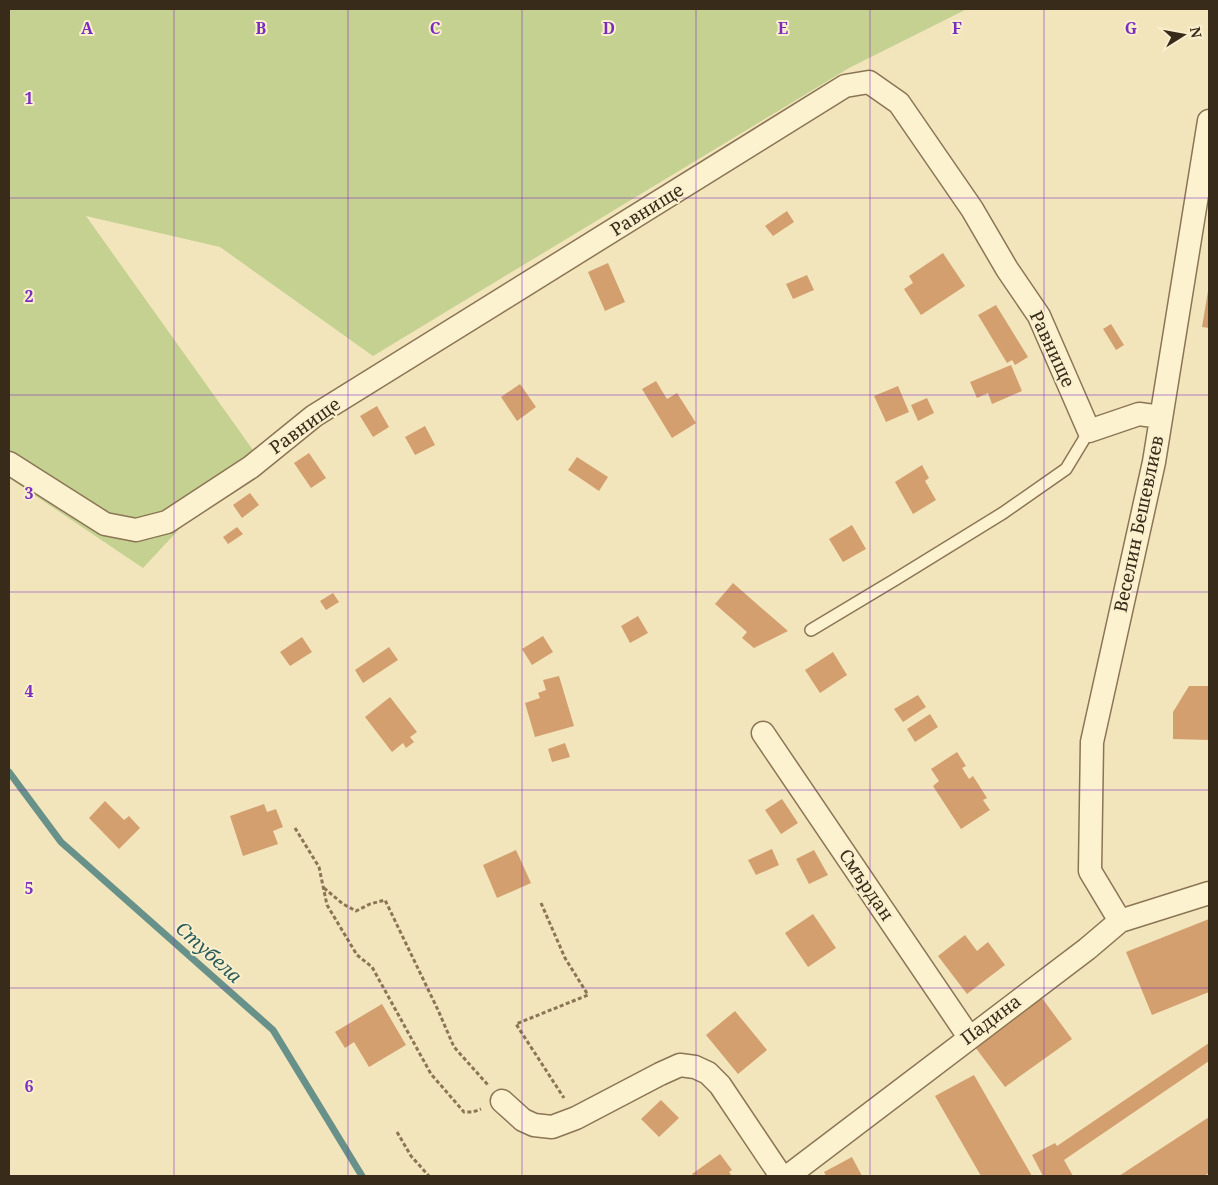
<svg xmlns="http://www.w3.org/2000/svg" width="1218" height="1185" font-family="'Noto Serif',serif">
	<rect width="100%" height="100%" fill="#f2e5bc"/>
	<!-- green -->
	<path fill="#c5d190" d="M9,9H967L849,68L373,356L220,247L86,216L253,450L143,568L9,478Z"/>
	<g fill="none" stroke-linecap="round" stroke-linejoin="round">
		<!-- stream -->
		<path stroke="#679189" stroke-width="7" d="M9,772L61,842L273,1030L362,1176"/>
	</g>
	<!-- building -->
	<path fill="#d49f6e" d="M787,211L794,222L773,236L765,226Z
		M943,253L965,286L921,315L904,289L913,283L909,276Z
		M608,263L625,302L605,311L588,272Z
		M807,275L814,290L793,299L786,284Z
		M1208,291H1209V328L1202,327Z
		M996,305L1028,357L1015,365L1012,360L1007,363L978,315Z
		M1111,324L1124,345L1116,350L1103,329Z
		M1011,365L1022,391L992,404L988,393L977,398L970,382Z
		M656,381L667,399L677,393L696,423L672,438L642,389Z
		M520,384L536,407L517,421L501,397Z
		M898,386L909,412L886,422L874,396Z
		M927,398L934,413L918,421L911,405Z
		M377,406L389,427L373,437L360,416Z
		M425,426L435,445L415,455L405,437Z
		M309,453L326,478L311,488L294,463Z
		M577,457L608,477L599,491L568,470Z
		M922,465L929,478L925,481L936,500L913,514L895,482Z
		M250,493L259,505L242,518L233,505Z
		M852,525L866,549L843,562L829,539Z
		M237,527L243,534L228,544L223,537Z
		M733,583L765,611L788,631L754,648L742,638L747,632L715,604Z
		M333,593L339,602L326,610L320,601Z
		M638,616L648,633L630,643L621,626Z
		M543,636L553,652L532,665L522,649Z
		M302,637L312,652L290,666L280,652Z
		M389,647L398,660L363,683L355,670Z
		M833,652L847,675L820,693L805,670Z
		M559,676L574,726L535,737L525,703L540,698L538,693L546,690L543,680Z
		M1189,686H1209V740L1173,739V712Z
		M918,695L926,707L903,722L894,709Z
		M390,697L417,732L410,737L414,742L406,748L403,743L392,752L365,717Z
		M930,714L938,727L915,742L907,729Z
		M565,743L570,757L552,762L548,749Z
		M957,752L966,766L962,768L969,779L973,776L987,798L983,800L990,810L961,829L933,786L939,781L931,769Z
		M782,799L798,823L781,834L765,810Z
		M105,801L124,820L129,816L140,828L119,849L89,818Z
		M264,804L267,812L276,809L283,827L273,831L278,844L243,856L230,816Z
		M772,849L779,865L756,875L748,860Z
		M516,850L531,883L497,898L483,865Z
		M814,850L828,875L809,884L796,859Z
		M813,914L836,948L808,967L785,933Z
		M1209,919V992L1152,1015L1126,952Z
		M965,935L977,951L988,942L1005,965L967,994L938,956Z
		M1042,998L1072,1039L1005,1087L975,1047Z
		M382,1004L406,1045L369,1067L354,1042L345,1048L335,1032Z
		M735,1011L767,1050L738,1074L706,1035Z
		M1209,1043V1061L1064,1160L1073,1176H1043L1032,1155L1055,1143L1057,1146Z
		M974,1075L1032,1176H981L935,1096Z
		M661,1100L679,1118L659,1137L641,1119Z
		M1209,1117V1173L1204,1176H1119Z
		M720,1154L732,1170L729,1172L732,1176H694L692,1174Z
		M852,1157L862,1176H826L824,1172Z"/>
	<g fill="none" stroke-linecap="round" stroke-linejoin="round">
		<!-- service casing -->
		<g stroke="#8b7554" stroke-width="14">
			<path id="service" d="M811,630L896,579L1003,513L1066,469L1089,431"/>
		</g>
		<!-- minor casing -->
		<g stroke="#8b7554" stroke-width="25">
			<path id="minor" d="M9,463L105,524L136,530L167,522L251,467L314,416L845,86L869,82L899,103L972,209L1007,269L1039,316L1089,431L1139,414L1161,417
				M763,733L969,1037
				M1120,921L1090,871L1092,742L1154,462L1209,121
				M502,1101L523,1120L534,1125L552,1127L576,1118L660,1074L680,1065L695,1067L708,1073L720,1085L781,1176
				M788,1176L1087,949L1120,921L1209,893"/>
		</g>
		<!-- path -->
		<path stroke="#8b7554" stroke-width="3" stroke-dasharray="4 2.5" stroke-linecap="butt" d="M295,828L319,867L327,905L357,955L372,967L431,1074L464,1112H473L481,1109
			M324,888L343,904L356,911L370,904L385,900L438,1010L454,1047L488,1085
			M541,903L565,958L588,995L516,1024L564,1098
			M397,1132L411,1156L429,1176"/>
		<!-- service -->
		<use href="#service" stroke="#fcf2d0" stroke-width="11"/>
		<!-- minor -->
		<use href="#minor" stroke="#fcf2d0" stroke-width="22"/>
	</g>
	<!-- grid -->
	<path fill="none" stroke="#7b2cbf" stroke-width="1" stroke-opacity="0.55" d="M174,9V1176M348,9V1176M522,9V1176M696,9V1176M870,9V1176M1044,9V1176M9,198H1209M9,395H1209M9,592H1209M9,790H1209M9,988H1209"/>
	<g text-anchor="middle" stroke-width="4" stroke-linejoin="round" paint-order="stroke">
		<!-- street labels -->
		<g font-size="18" fill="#392b1a" stroke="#f9efcd">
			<text transform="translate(647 210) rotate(-32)" y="6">Равнище</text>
			<text transform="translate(1052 349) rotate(65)" y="6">Равнище</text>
			<text transform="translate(305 426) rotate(-36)" y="6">Равнище</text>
			<text transform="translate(1139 524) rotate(-78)" y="6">Веселин Бешевлиев</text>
			<text transform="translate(866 885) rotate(56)" y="6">Смърдан</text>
			<text transform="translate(991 1020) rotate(-37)" y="6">Падина</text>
		</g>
		<!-- water labels -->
		<g font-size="19" font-style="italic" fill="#285b5a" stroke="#f9efcd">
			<text transform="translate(209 952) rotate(42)" y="7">Стубела</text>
		</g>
	</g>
	<g font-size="16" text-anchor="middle" font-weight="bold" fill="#7b2cbf" stroke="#f9efcd" stroke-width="4" stroke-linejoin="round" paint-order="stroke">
		<text x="87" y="34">A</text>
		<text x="261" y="34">B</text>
		<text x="435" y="34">C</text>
		<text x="609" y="34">D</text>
		<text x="783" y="34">E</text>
		<text x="957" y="34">F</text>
		<text x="1131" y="34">G</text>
		<text x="29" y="104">1</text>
		<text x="29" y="302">2</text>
		<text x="29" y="499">3</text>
		<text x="29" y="697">4</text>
		<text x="29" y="894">5</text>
		<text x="29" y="1092">6</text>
	</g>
	<!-- border -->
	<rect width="1218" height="1185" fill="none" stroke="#392b1a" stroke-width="20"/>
	<!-- north arrow -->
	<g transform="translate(1183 35) rotate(79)" stroke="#f9efcd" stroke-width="4" paint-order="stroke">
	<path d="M0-4L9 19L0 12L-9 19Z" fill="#392b1a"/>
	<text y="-8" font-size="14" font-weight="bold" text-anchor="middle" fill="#392b1a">N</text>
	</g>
</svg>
